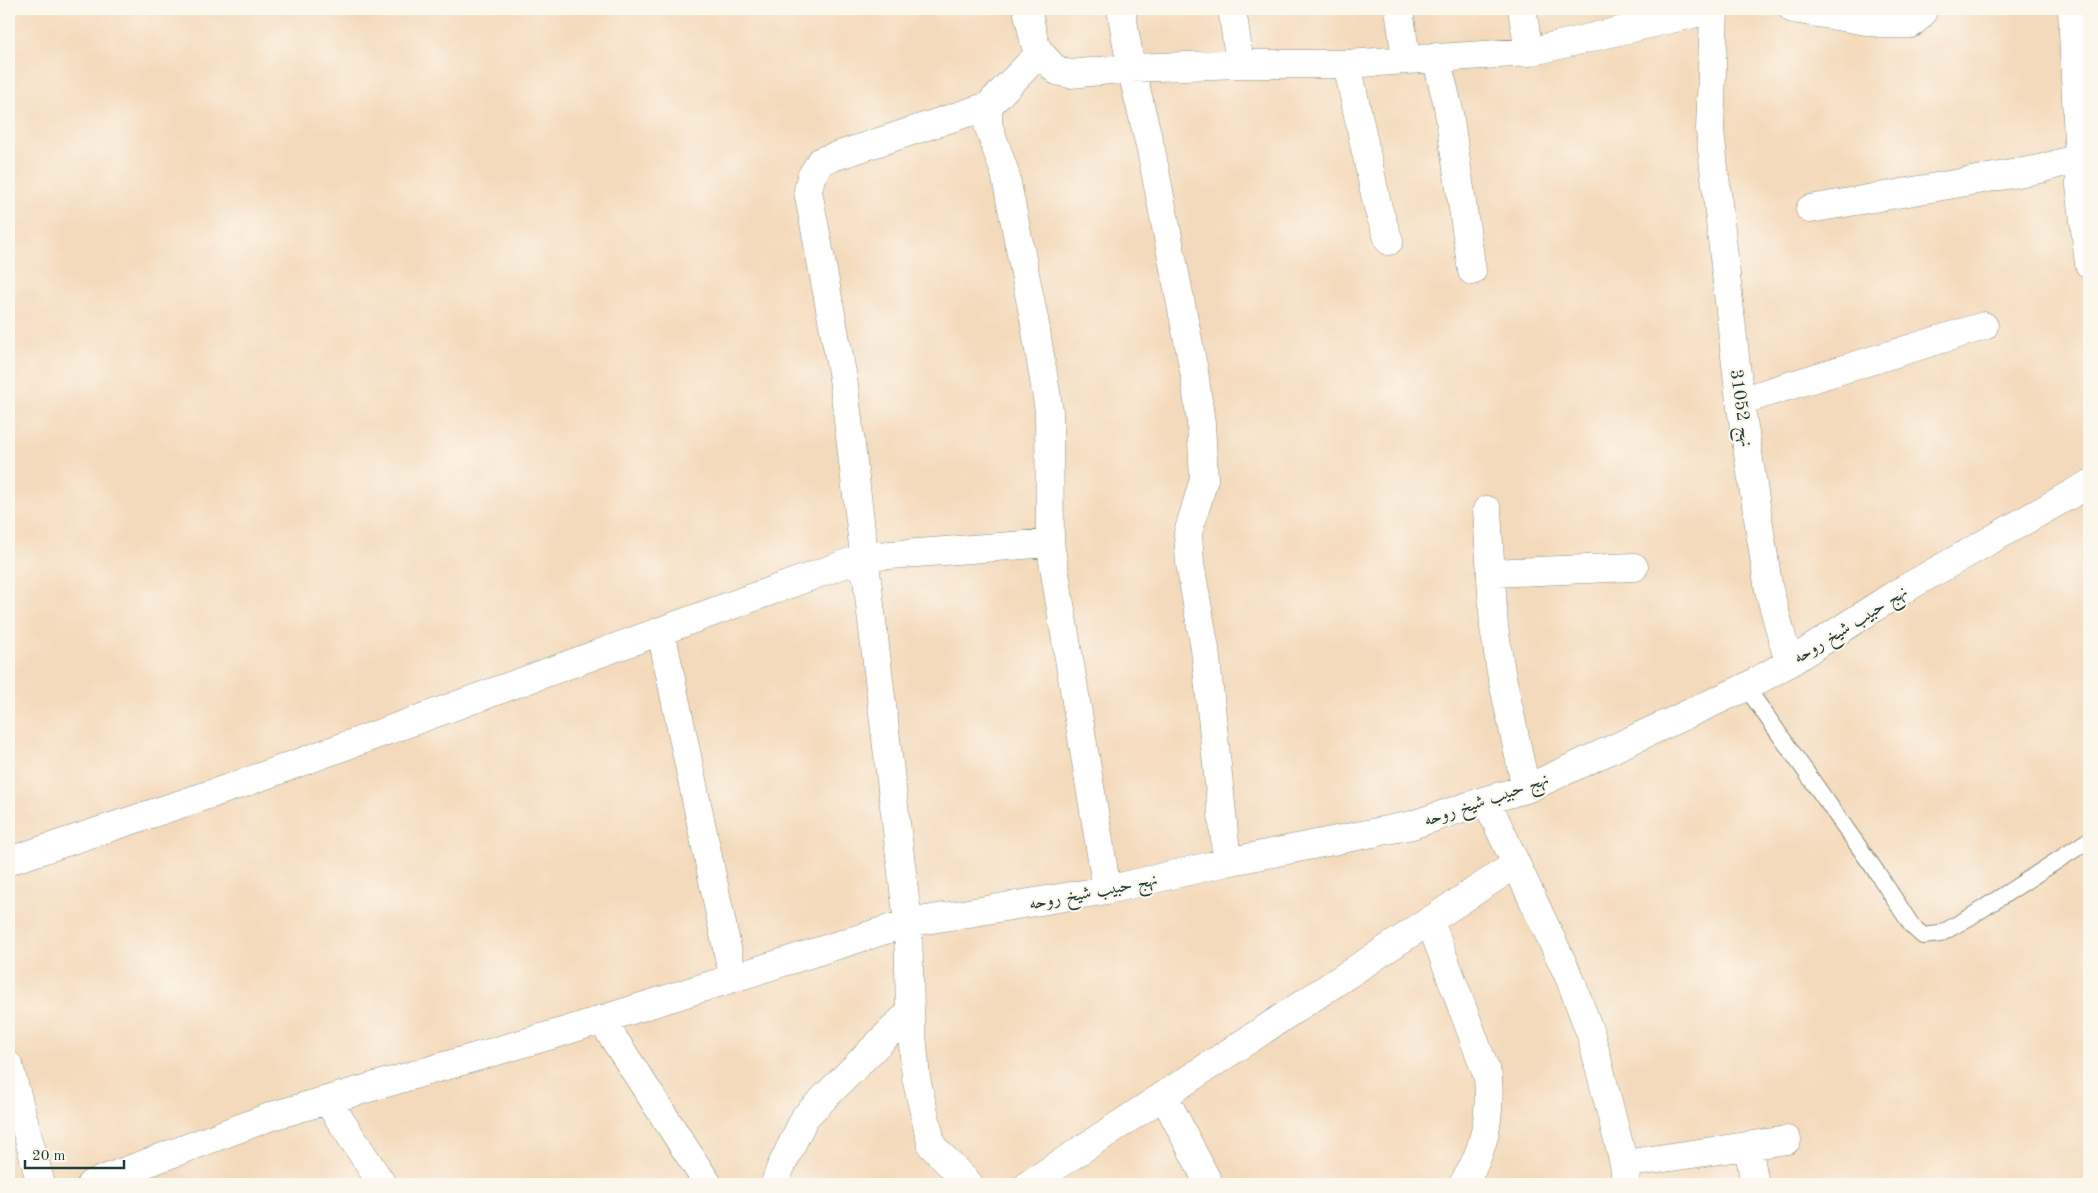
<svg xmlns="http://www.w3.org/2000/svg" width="2098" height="1193" font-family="'Old Standard TT',Amiri,serif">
	<rect width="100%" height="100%" fill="#fbf7ec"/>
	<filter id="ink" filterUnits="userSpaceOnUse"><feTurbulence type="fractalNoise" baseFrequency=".02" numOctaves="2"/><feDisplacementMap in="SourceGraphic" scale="10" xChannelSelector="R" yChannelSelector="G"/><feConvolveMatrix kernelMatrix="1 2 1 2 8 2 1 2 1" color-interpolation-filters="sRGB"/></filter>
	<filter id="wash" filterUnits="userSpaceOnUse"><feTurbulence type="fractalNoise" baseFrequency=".0096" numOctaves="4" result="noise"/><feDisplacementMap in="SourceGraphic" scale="20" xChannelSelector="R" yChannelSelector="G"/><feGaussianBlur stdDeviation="1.12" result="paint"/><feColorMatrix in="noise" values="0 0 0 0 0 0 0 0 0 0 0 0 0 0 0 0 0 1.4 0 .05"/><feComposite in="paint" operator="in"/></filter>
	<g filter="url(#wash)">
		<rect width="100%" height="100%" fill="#f4dabc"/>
	</g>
	<g filter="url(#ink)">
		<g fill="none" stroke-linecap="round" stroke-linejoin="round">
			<!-- service casing -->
			<g stroke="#8a8c78" stroke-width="18">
				<path id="service" d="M1746,687L1878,874L1912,926L1923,936L1940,934L1970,917L2089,840"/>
			</g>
			<!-- minor casing -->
			<g stroke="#8a8c78" stroke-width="29">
				<path id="minor" d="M1027,9L1035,44L1040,53L1057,71L1070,74L1131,68L1240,64H1347
					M1121,9L1131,68L1151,150L1194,371L1201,423L1204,479L1188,533L1190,564L1205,649L1227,862
					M1232,9L1240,64
					M1399,9L1406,59
					M1522,9L1529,52L1714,9
					M1714,9L1710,131L1740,401L1769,590L1789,663
					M1793,9L1884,24H1911L1922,14L1923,9
					M2072,9L2080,186L2089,264
					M1040,53L988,106V125L1005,173L1034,319L1049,411L1050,543L1107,890
					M1436,57L1448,106L1472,271
					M1810,209L2040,169L2078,158
					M1389,241L1378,208L1347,64L1529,52
					M1740,401L1984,326
					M1487,510L1494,627L1501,672L1526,789
					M1491,573L1634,567
					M661,631L733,977
					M1486,800L1570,979L1591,1035L1624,1164L1626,1184
					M9,861L238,785L864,557L1050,543
					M1430,921L1488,1077C1491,1116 1485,1151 1463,1184
					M601,1019L708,1184
					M9,1066L41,1184
					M1164,1096L1209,1184
					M327,1100L382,1184
					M1748,1146L1755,1184
					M1624,1164L1787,1140
					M91,1184L272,1116L562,1032L908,923L1107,890L1227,862L1412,825L1486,800L1526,789L1746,687L1789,663L1894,595L2089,484
					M775,1184L780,1169L805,1117L910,1012
					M969,1184L932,1146L916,1078L910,1012L908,923L843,378L808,191L811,177L821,161L988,106
					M1029,1184L1516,864"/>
			</g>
			<!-- service -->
			<use href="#service" stroke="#fff" stroke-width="16"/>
			<!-- minor -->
			<use href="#minor" stroke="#fff" stroke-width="28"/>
		</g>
	</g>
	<g text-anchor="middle" stroke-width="4" stroke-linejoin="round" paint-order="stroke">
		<!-- street labels -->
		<g font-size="18" fill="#1f3d34" stroke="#fbf7ec">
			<text transform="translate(1742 408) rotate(82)" y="6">نهج 31052</text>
			<text transform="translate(1850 624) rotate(-32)" y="6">نهج حبيب شيخ روحه</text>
			<text transform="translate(1486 799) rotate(-19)" y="6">نهج حبيب شيخ روحه</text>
			<text transform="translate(1093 891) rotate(-11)" y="6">نهج حبيب شيخ روحه</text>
		</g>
	</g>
	<!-- margin -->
	<rect width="2098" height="1193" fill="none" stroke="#fbf7ec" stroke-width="30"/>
	<!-- scale -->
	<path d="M25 1160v8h99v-8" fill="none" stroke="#1f3d34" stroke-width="2.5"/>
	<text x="32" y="1160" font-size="15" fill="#1f3d34" stroke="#fbf7ec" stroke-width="4" paint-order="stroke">20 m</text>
</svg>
